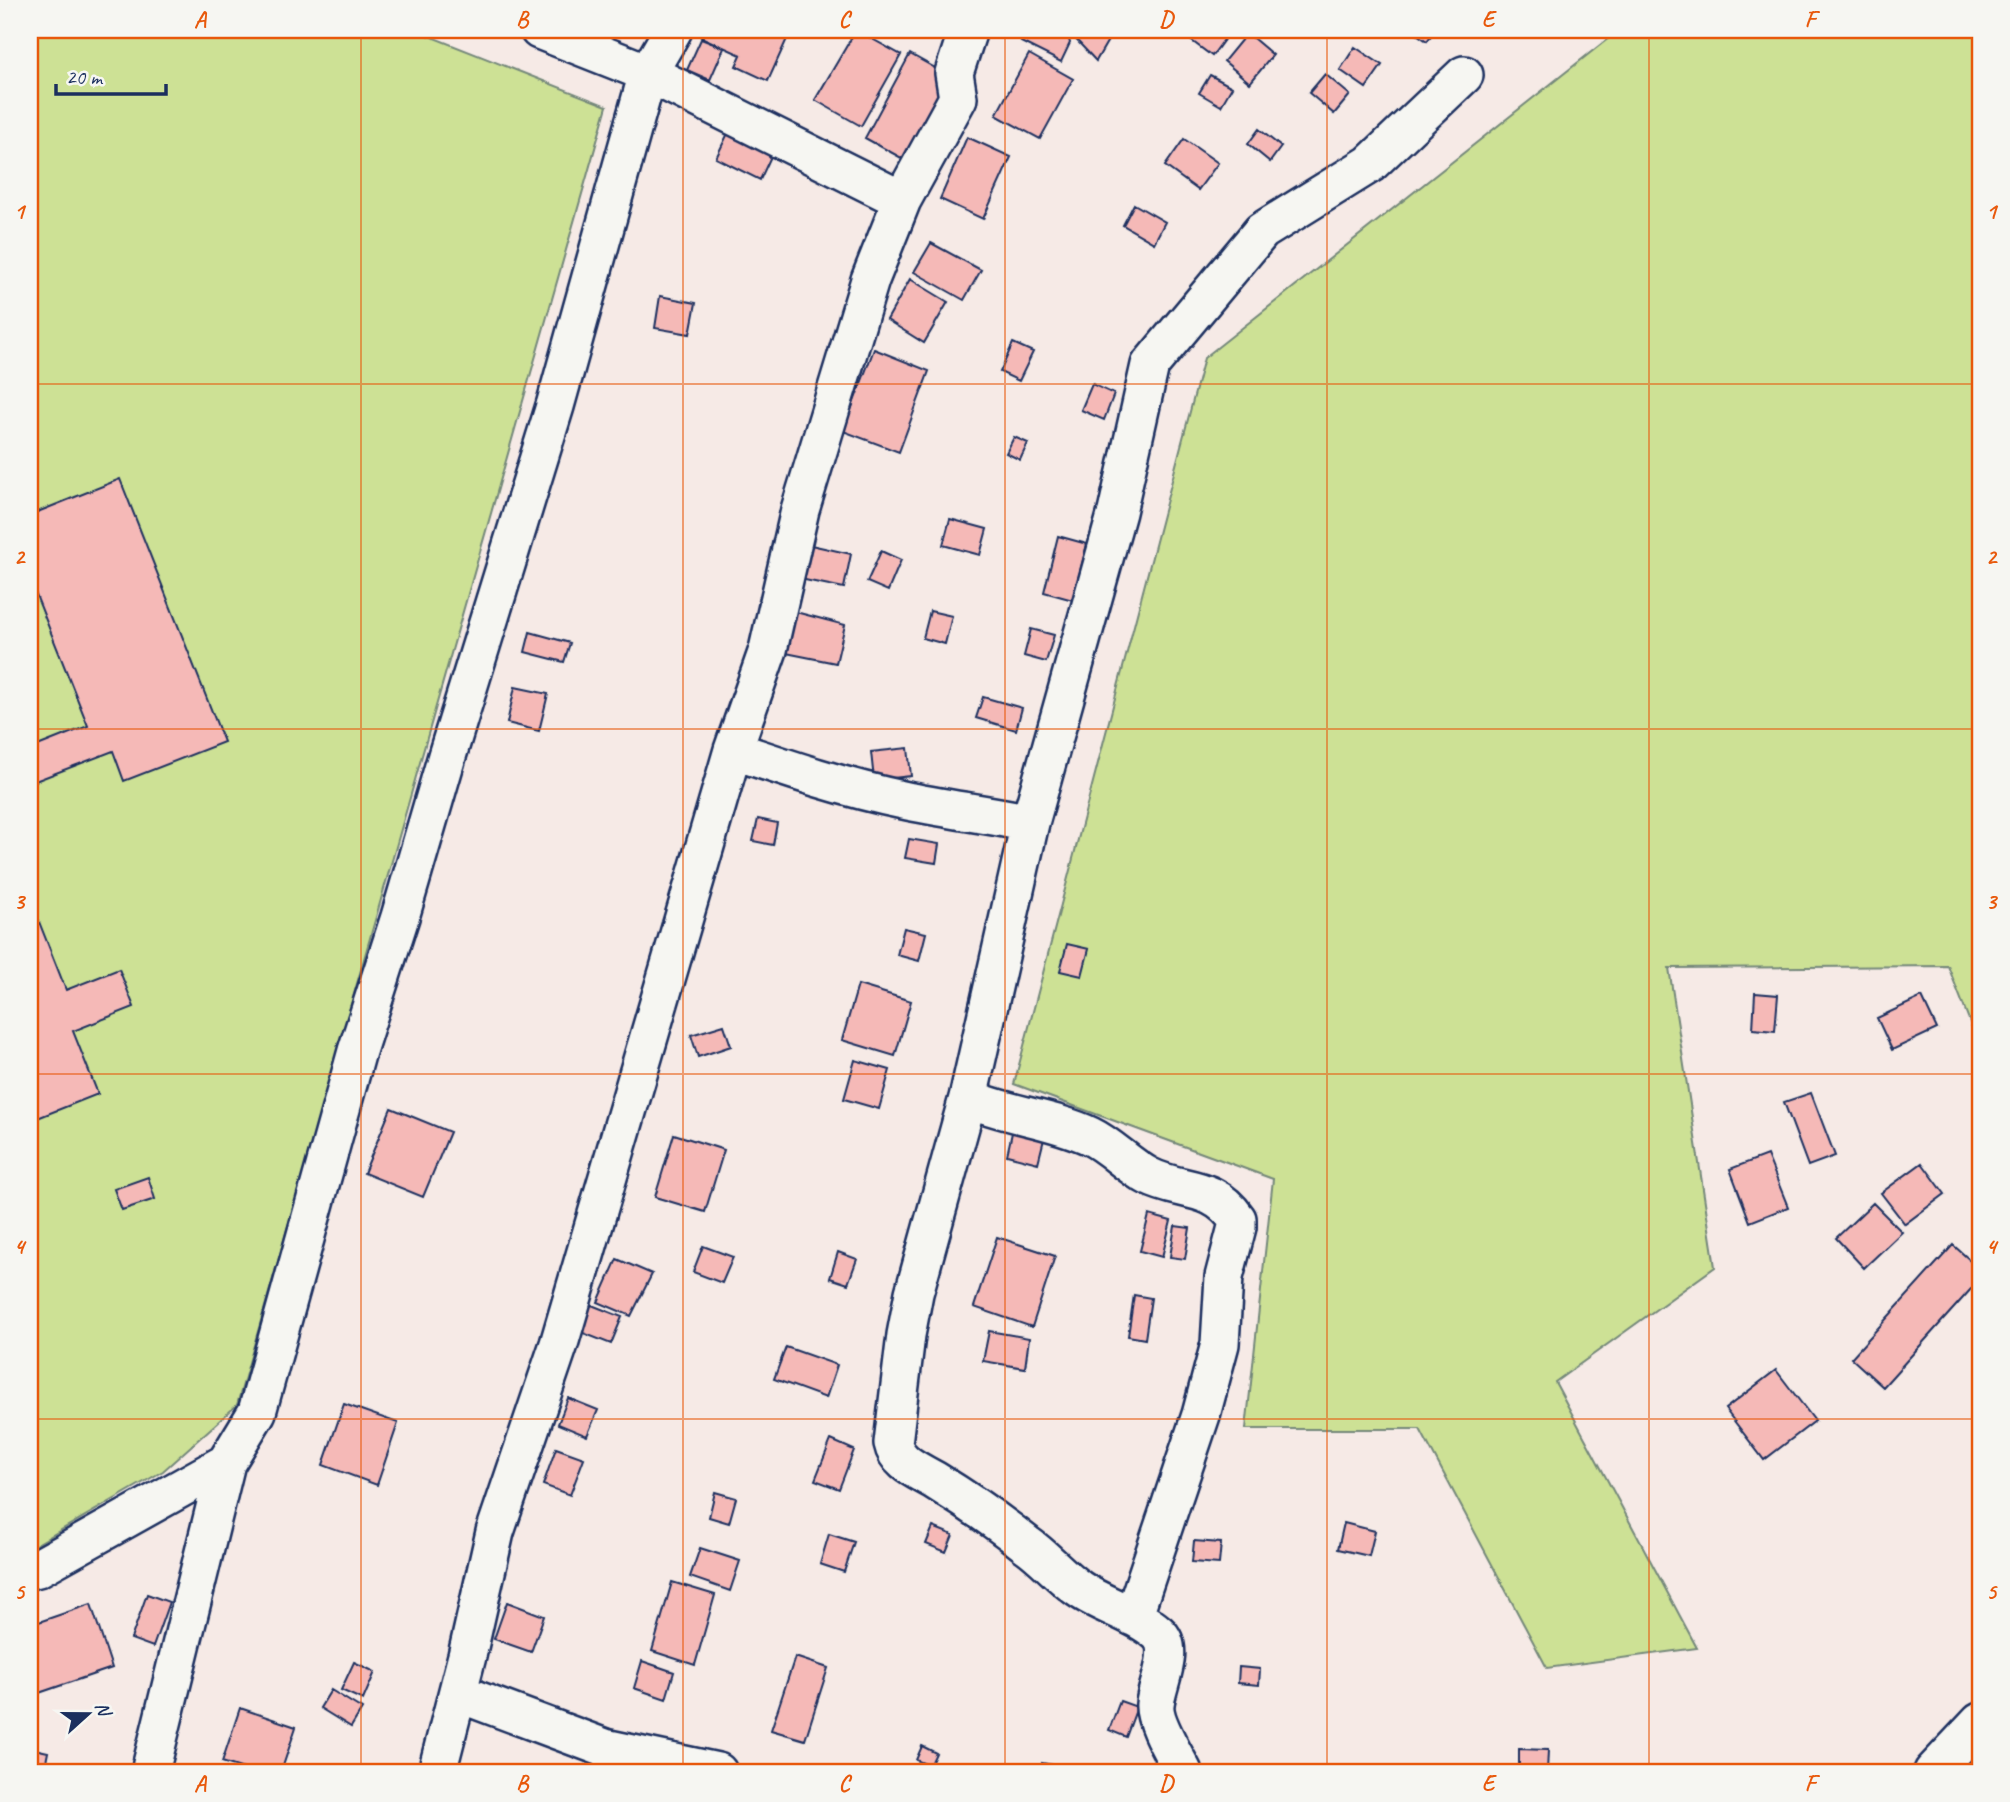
<svg xmlns="http://www.w3.org/2000/svg" width="2010" height="1802" font-family="Caveat,sans-serif">
	<rect width="100%" height="100%" fill="#f6eae6"/>
	<filter id="ink" filterUnits="userSpaceOnUse"><feTurbulence type="fractalNoise" baseFrequency=".0143" numOctaves="2"/><feDisplacementMap in="SourceGraphic" scale="14" xChannelSelector="R" yChannelSelector="G"/><feConvolveMatrix kernelMatrix="1 2 1 2 8 2 1 2 1" color-interpolation-filters="sRGB"/></filter>
	<g filter="url(#ink)">
		<!-- green -->
		<path fill="#cde195" stroke="#74887a" stroke-width="2" d="M30,30H414L607,106L237,1405L163,1471L30,1548Z
			M1619,30H1980V1048L1948,966L1669,968L1715,1267L1555,1382L1697,1648L1547,1668L1420,1429H1246L1273,1179L1014,1084L1204,358Z"/>
		<!-- building -->
		<path fill="#f5b9b7" stroke="#1b2f5e" stroke-width="2" d="M705,30H791L768,81L736,66L741,55L701,37Z
			M856,30L901,55L861,126L815,100Z
			M1027,30H1066L1070,43L1061,62L1021,42Z
			M1067,30H1114L1096,61Z
			M1177,30H1231L1212,56Z
			M1411,30H1435L1427,41Z
			M1247,33L1273,55L1250,83L1224,61Z
			M701,39L724,48L710,80L687,70Z
			M1355,47L1382,65L1366,88L1340,70Z
			M910,54L946,74L916,166L865,138Z
			M1029,54L1073,79L1040,139L996,115Z
			M1325,74L1350,95L1334,114L1309,93Z
			M1210,75L1232,87L1221,106L1199,93Z
			M1259,129L1281,147L1270,162L1248,144Z
			M729,131L773,152L760,180L716,158Z
			M967,137L1011,157L983,219L940,199Z
			M1184,139L1218,163L1198,190L1165,166Z
			M1134,204L1165,222L1154,243L1123,225Z
			M931,243L981,270L964,300L914,272Z
			M910,279L948,302L924,343L887,320Z
			M660,296L696,303L690,334L655,328Z
			M1013,343L1033,352L1019,381L1000,372Z
			M874,349L929,371L899,452L843,431Z
			M1092,384L1114,394L1104,420L1081,410Z
			M1014,437L1028,443L1020,460L1006,453Z
			M120,479L224,742L124,781L113,751L30,783V749L88,726L30,580V515Z
			M950,519L987,529L980,555L943,545Z
			M1058,536L1087,544L1073,600L1044,592Z
			M802,543L851,554L844,588L795,578Z
			M881,551L901,560L888,591L867,582Z
			M788,610L845,625L836,663L776,651Z
			M930,611L952,616L945,644L923,638Z
			M1031,629L1054,635L1046,662L1024,656Z
			M530,632L570,643L564,662L525,652Z
			M515,687L548,694L539,731L507,723Z
			M983,697L1022,708L1016,730L976,718Z
			M908,748L911,776L874,780L871,752Z
			M758,819L777,823L773,845L753,841Z
			M909,839L939,844L936,863L905,858Z
			M30,899L66,990L119,969L134,1007L73,1031L98,1094L30,1121Z
			M904,928L926,933L919,961L897,955Z
			M1067,944L1089,949L1082,976L1060,971Z
			M858,985L911,1001L895,1056L842,1040Z
			M1755,993L1778,995L1775,1031L1753,1029Z
			M1922,997L1937,1029L1892,1050L1877,1018Z
			M724,1025L731,1046L698,1057L691,1035Z
			M855,1060L890,1070L879,1109L844,1099Z
			M1811,1093L1835,1156L1808,1166L1784,1102Z
			M391,1108L450,1132L423,1197L364,1173Z
			M1013,1128L1045,1135L1038,1163L1007,1155Z
			M674,1134L724,1150L705,1212L655,1197Z
			M1767,1155L1788,1207L1750,1222L1730,1169Z
			M1922,1163L1945,1194L1905,1224L1881,1193Z
			M148,1177L155,1199L122,1210L114,1189Z
			M1873,1203L1902,1232L1864,1268L1836,1238Z
			M1149,1215L1171,1221L1162,1257L1140,1251Z
			M1175,1226L1190,1228L1185,1259L1170,1257Z
			M997,1237L1055,1256L1032,1327L974,1307Z
			M1953,1245L1980,1269V1279L1883,1387L1851,1358Z
			M703,1246L733,1257L722,1283L693,1272Z
			M838,1252L857,1259L848,1284L830,1278Z
			M617,1259L652,1274L631,1316L598,1302Z
			M1134,1295L1151,1298L1145,1339L1128,1336Z
			M589,1304L622,1317L611,1344L578,1331Z
			M989,1331L1029,1338L1025,1368L983,1361Z
			M786,1347L837,1365L826,1398L774,1379Z
			M1776,1370L1815,1421L1764,1460L1725,1409Z
			M568,1398L598,1410L587,1436L558,1424Z
			M344,1404L398,1423L377,1485L323,1465Z
			M831,1440L854,1450L839,1489L815,1480Z
			M556,1448L584,1458L570,1495L543,1485Z
			M715,1492L736,1498L729,1523L709,1517Z
			M1344,1523L1375,1531L1369,1556L1338,1549Z
			M933,1527L953,1535L946,1552L926,1544Z
			M829,1534L854,1542L844,1572L820,1564Z
			M1194,1541L1221,1543L1219,1564L1192,1562Z
			M700,1548L740,1561L730,1591L690,1577Z
			M672,1582L715,1595L695,1665L652,1651Z
			M147,1594L169,1602L153,1647L131,1639Z
			M507,1602L544,1616L531,1652L494,1639Z
			M91,1604L112,1668L30,1696V1625Z
			M795,1657L828,1668L805,1740L771,1730Z
			M642,1661L674,1672L666,1699L634,1688Z
			M354,1662L375,1672L363,1700L341,1690Z
			M1239,1667L1260,1669L1259,1685L1238,1683Z
			M331,1690L362,1709L351,1727L320,1708Z
			M1120,1701L1137,1707L1126,1737L1109,1730Z
			M240,1708L296,1727L281,1772H253L222,1762Z
			M922,1746L936,1753L930,1766L916,1760Z
			M30,1748L48,1752L44,1772H30Z
			M1519,1749L1548,1750L1547,1772H1519Z
			M1042,1763L1059,1766L1058,1772H1040Z"/>
		<g fill="none" stroke-linecap="round" stroke-linejoin="round">
			<!-- minor casing -->
			<g stroke="#1b2f5e" stroke-width="42">
				<path id="minor" d="M539,30L648,73L902,200
					M733,750C789,769 845,788 903,800C945,809 988,814 1030,823
					M968,1098C1007,1115 1051,1118 1090,1136C1111,1146 1127,1165 1148,1176C1181,1193 1212,1183 1237,1219V1227L1224,1277L1220,1344L1201,1415L1133,1617
					M30,1570L38,1568L226,1463
					M458,1693L605,1748L718,1772
					M150,1772L226,1463L257,1412L357,1051L400,917L447,756L555,406L648,73L673,30
					M437,1772L467,1656L495,1532L559,1344L733,750L768,650L800,510L870,280L902,200L958,98L954,73L968,30
					M1183,1772C1175,1756 1153,1721 1155,1704C1157,1684 1176,1649 1158,1633C1135,1613 1103,1606 1079,1589C1060,1576 1045,1557 1026,1544C997,1521 965,1499 934,1480C917,1470 897,1463 893,1443L906,1335L914,1293L968,1098L1030,823L1117,512L1150,365L1262,231L1370,164L1464,75
					M1933,1772L1980,1722"/>
			</g>
			<!-- minor -->
			<use href="#minor" stroke="#f6f6f2" stroke-width="37"/>
		</g>
	</g>
	<!-- grid -->
	<path fill="none" stroke="#e8590c" stroke-width="2" stroke-opacity="0.55" d="M361,30V1772M683,30V1772M1005,30V1772M1327,30V1772M1649,30V1772M30,384H1980M30,729H1980M30,1074H1980M30,1419H1980"/>
	<!-- margin -->
	<rect width="2010" height="1802" fill="none" stroke="#f6f6f2" stroke-width="77"/>
	<!-- north arrow -->
	<g transform="translate(88 1714) rotate(69)" stroke="#f6f6f2" stroke-width="5" paint-order="stroke">
	<path d="M0-5L12 26L0 18L-12 26Z" fill="#1b2f5e"/>
	<text y="-10" font-size="19" font-weight="bold" text-anchor="middle" fill="#1b2f5e">N</text>
	</g>
	<!-- scale -->
	<path d="M56 84v10h110v-10" fill="none" stroke="#1b2f5e" stroke-width="3.5"/>
	<text x="66" y="84" font-size="21" fill="#1b2f5e" stroke="#f6f6f2" stroke-width="5" paint-order="stroke">20 m</text>
	<rect x="38" y="38" width="1934" height="1726" fill="none" stroke="#e8590c" stroke-width="2.5"/>
	<g font-size="23" text-anchor="middle" font-weight="bold" fill="#e8590c">
		<text x="200" y="27">A</text>
		<text x="522" y="27">B</text>
		<text x="844" y="27">C</text>
		<text x="1166" y="27">D</text>
		<text x="1488" y="27">E</text>
		<text x="1810" y="27">F</text>
		<text x="19" y="219">1</text>
		<text x="1991" y="219">1</text>
		<text x="19" y="564">2</text>
		<text x="1991" y="564">2</text>
		<text x="19" y="909">3</text>
		<text x="1991" y="909">3</text>
		<text x="19" y="1254">4</text>
		<text x="1991" y="1254">4</text>
		<text x="19" y="1599">5</text>
		<text x="1991" y="1599">5</text>
		<text x="200" y="1791">A</text>
		<text x="522" y="1791">B</text>
		<text x="844" y="1791">C</text>
		<text x="1166" y="1791">D</text>
		<text x="1488" y="1791">E</text>
		<text x="1810" y="1791">F</text>
	</g>
</svg>
